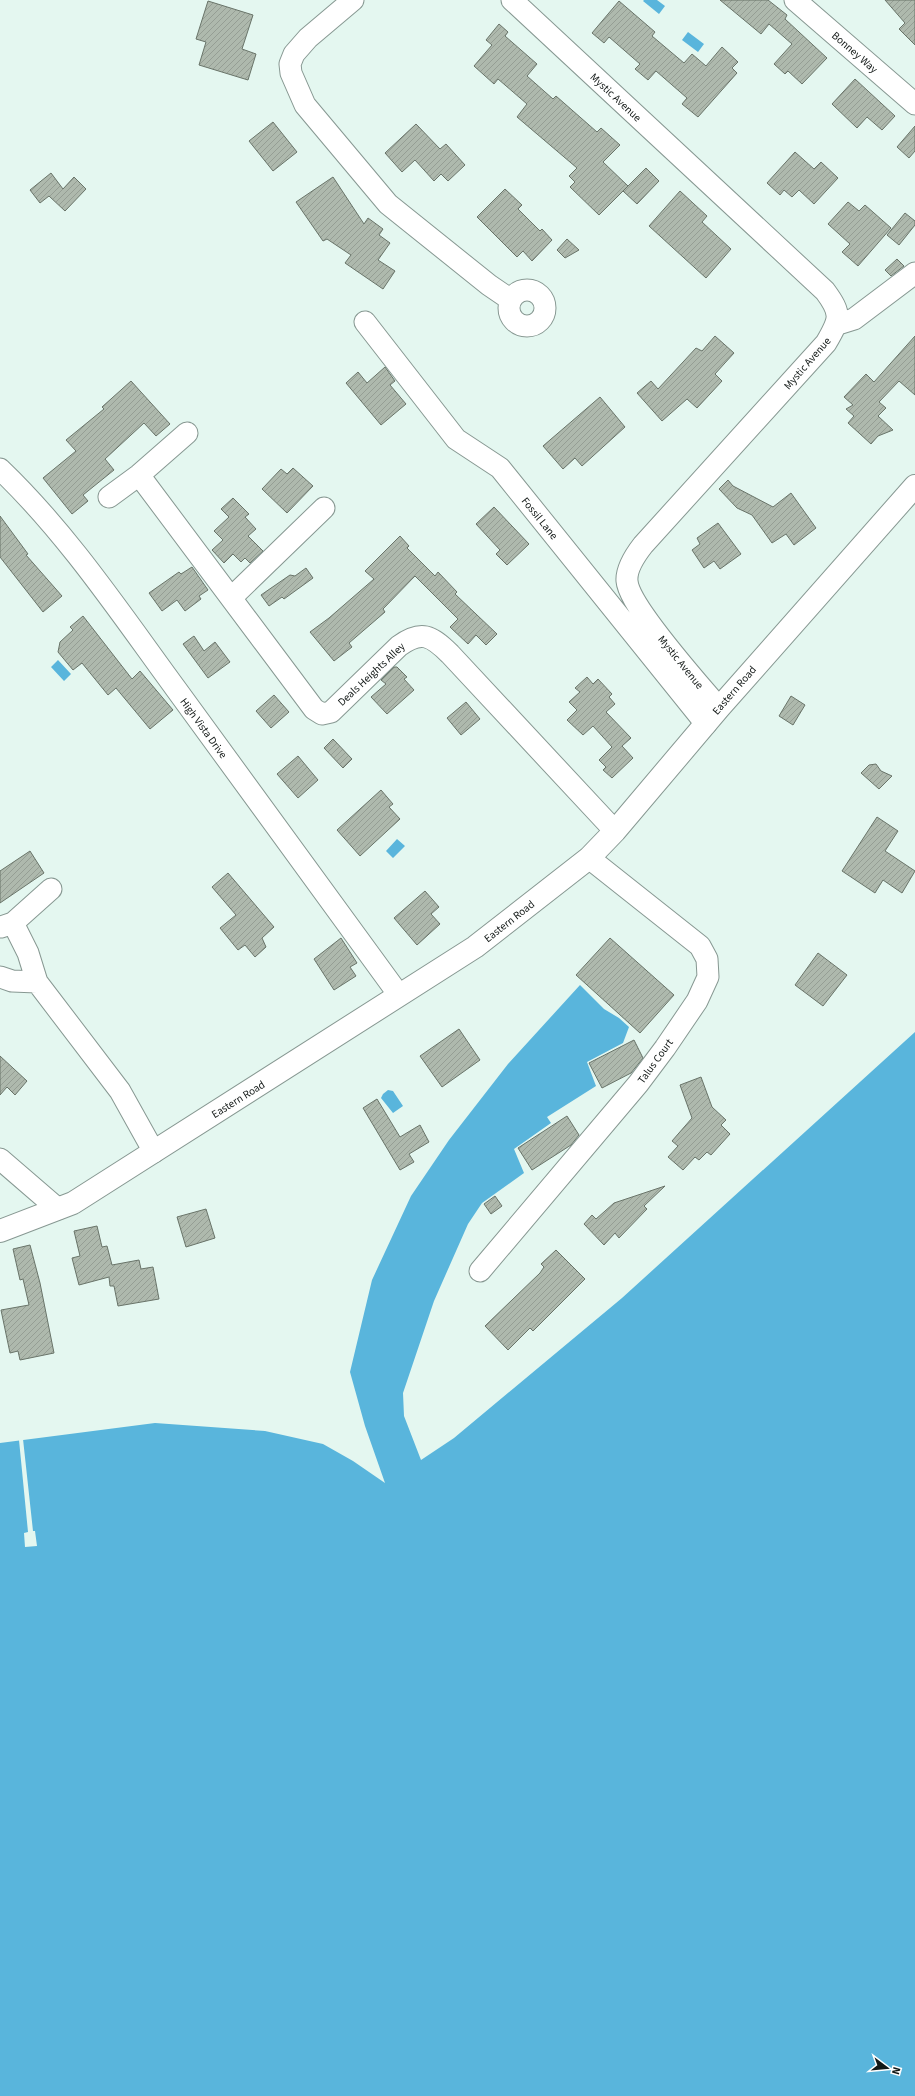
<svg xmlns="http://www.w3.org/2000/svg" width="915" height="2096" font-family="'Source Sans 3',sans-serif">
	<defs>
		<pattern id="building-hatch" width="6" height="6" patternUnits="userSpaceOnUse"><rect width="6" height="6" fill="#aeb9ad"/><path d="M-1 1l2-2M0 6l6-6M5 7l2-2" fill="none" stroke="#959e94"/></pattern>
	</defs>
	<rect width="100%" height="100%" fill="#e4f7f0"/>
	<!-- water -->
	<path fill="#59b5dc" d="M644,0H657L665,6L659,14L643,1Z
		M688,32L704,44L698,52L682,40Z
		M58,660L71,674L64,681L51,667Z
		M397,839L405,846L393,858L386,851Z
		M580,985L604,1009L619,1018L629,1027L623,1043L587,1062L596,1086L547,1117L551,1123L514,1149L524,1173L482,1203L468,1224L434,1301L403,1393L404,1416L421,1460L454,1438L622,1298L915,1032V2096H0V1443L155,1423L265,1431L323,1444L353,1461L385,1483L365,1426L350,1372L372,1280L411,1196L449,1140L508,1064Z
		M388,1090L393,1091L403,1106L393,1113L381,1098L383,1094Z"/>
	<!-- pier -->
	<path fill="#e4f7f0" d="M23,1439L33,1531H35L37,1546L25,1547L24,1533L28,1532L19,1440Z"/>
	<!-- building -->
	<path fill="url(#building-hatch)" stroke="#697469" d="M720,0H768L787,15L785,19L827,58L802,84L788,71L785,74L774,64L792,44L769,24L761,34Z
		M885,0H915V45L899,29L905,23Z
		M208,1L253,15L242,49L256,54L248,80L199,65L206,42L196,39Z
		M619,1L655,32L652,36L684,63L692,54L706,66L722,47L738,62L732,68L737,73L698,117L682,104L687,98L656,71L648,80L635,69L640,64L609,37L604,43L592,33Z
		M499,24L508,32L505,36L537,64L527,76L553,99L556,96L597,132L601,128L620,145L603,162L628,186L599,215L570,187L575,182L569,176L577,168L517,117L527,104L498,79L494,84L474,66L492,45L486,40Z
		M855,79L895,116L882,130L867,117L857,128L832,104Z
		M273,122L297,152L273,171L249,141Z
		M416,124L440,149L446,144L465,165L448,181L441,174L434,181L415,160L402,172L385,153Z
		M915,126V151L909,158L897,147Z
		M795,152L814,169L821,162L838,178L814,204L799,190L792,197L784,190L780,195L767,183Z
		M646,168L659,181L637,204L623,191Z
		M51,173L63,189L74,177L86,189L65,211L49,196L40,203L30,190Z
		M333,177L364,224L368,218L383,229L379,235L390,243L378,260L395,271L383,289L345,263L351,255L327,239L323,241L296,202Z
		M505,189L522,205L518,209L540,231L542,229L552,240L532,261L523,251L517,257L477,217Z
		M680,191L707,216L702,222L731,249L706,278L649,226Z
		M848,202L859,211L865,205L891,228L858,266L842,252L850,244L828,224Z
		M905,213L915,221V225L899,245L887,235Z
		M567,239L579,250L565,258L557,250Z
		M897,259L904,266L891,276L885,270Z
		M715,336L734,353L715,374L722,381L697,408L687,399L662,421L637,393L651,381L658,389L696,348L702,351Z
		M915,336V395L899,381L879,402L886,408L878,416L893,430L878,436L871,444L848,423L854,416L846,409L853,405L844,397L866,374L874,382Z
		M385,367L395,381L390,385L406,404L381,425L346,383L358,372L367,383Z
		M131,381L170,424L156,436L144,423L105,459L114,470L83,495L88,501L72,514L43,478L76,451L66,440L104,409L102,407Z
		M600,397L625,427L582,466L575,458L563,469L543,446Z
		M293,468L313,486L287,513L262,489L281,469L287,474Z
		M728,480L733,486L773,507L791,493L816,528L794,545L786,534L772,543L752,515L737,508L719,489Z
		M233,498L249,514L245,517L256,529L248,536L263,551L250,563L245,558L241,562L233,554L224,563L212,550L223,540L214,531L229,517L221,509Z
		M494,507L529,544L507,565L496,554L500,550L476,524Z
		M0,516L28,554L26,555L62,596L43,612L0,557Z
		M718,523L741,554L720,569L714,561L704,568L692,550L700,544L697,538Z
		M400,536L409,546L407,548L435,576L438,572L457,592L455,594L497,634L486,645L476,635L468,644L450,627L458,619L415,576L383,609L385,612L349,643L352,647L334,661L310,632L329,618L374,579L365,571Z
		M192,567L208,590L199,596L201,599L185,611L177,600L162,611L149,593L179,572L181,574Z
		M306,568L313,578L284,599L282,597L269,606L261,595L290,575L295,576Z
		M83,616L132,679L140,671L173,710L150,729L116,688L108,695L82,663L73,670L58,652L60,642L73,630L70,627Z
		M194,636L204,651L215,642L230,662L208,678L183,644Z
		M394,667H397L407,677L404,679L414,690L387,714L371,697L386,684L381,680Z
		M587,677L593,684L598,679L612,694L609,697L615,704L606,712L631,738L622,746L633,758L612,778L603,770L606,767L599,760L612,747L593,726L583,735L567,720L577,710L569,702L580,692L575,688Z
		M274,695L289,712L271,728L256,711Z
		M791,696L805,705L793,725L779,716Z
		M466,702L480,719L461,735L447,718Z
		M333,739L352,759L343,768L324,748Z
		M298,756L318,780L298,798L277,774Z
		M876,764L881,771L892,776L879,789L861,773L869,765Z
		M381,790L393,804L389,807L400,819L360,856L337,830Z
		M877,817L898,831L885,851L915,871L902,893L883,880L875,893L842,871Z
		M30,851L44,873L0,903V871Z
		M228,873L274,927L262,938L266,947L255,957L245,945L238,950L220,928L236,915L212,887Z
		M425,891L439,907L431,914L440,924L417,945L394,918Z
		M341,938L357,963L350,967L356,976L334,990L314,959Z
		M610,938L674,995L640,1033L576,975Z
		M818,953L847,975L823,1006L795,985Z
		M459,1029L480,1060L442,1087L420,1056Z
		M634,1040L643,1058L631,1073L602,1088L589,1063Z
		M0,1056L27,1081L15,1095L7,1087L0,1095Z
		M701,1077L712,1107L726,1120L721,1125L730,1134L711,1155L707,1152L699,1160L695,1157L683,1170L668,1157L678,1146L672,1141L692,1118L680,1085Z
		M377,1099L400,1137L420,1125L429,1142L409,1154L414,1162L400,1170L363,1108Z
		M567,1116L579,1135L571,1145L532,1170L518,1148Z
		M665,1186L644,1206L647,1209L619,1238L615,1233L604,1245L584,1224L592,1215L596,1219L614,1203Z
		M495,1196L502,1206L491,1214L484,1204Z
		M206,1209L215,1238L186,1247L177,1217Z
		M97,1226L102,1247L107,1246L112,1265L139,1260L141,1269L153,1267L159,1299L118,1306L114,1286H110L109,1277L79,1285L72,1258L80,1256L74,1231Z
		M30,1245L40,1283L54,1353L20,1360L18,1351L10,1353L1,1310L29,1305L23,1279L20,1280L13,1249Z
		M556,1250L585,1279L533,1331L530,1328L508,1350L485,1326L540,1273L544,1267L541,1264Z"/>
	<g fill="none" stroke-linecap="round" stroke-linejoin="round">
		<!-- minor casing -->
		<g stroke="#879892" stroke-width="23">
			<path id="minor" d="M353,0L308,38L294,54L290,64L291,73L305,105L388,204L489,285L511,300
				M512,0L825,291C842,314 840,319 826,343L643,545C636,554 626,569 627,581C629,607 699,684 719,708
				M795,0L915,104
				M509 308a18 18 0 1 1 36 0a18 18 0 1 1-36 0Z
				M365,322L456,439L500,468L706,724
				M838,324L854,319L915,273
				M0,469C67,533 121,614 176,689C250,791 324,893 399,995
				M139,475L314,709L322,714L331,712L399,646C421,630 431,635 450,654L615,831
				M109,497L139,475L187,433
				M231,598L324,508
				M13,923L28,953L37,982L120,1091L154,1152
				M1,927L13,923L51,889
				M0,977L12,981L37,982
				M0,1159L58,1209
				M480,1271L638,1084L665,1048L697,1001L708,977L707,959L700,946L589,858"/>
		</g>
		<!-- highway casing -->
		<g stroke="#879892" stroke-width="24">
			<path id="highway" d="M0,1231L73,1203L475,947L589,858L615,831L719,708L915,486"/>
		</g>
		<!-- minor -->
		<use href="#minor" stroke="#fff" stroke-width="21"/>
		<!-- highway -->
		<use href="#highway" stroke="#fff" stroke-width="22"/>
	</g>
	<g text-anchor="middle" stroke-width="3.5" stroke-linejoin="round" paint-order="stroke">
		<!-- street labels -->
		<g font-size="11" fill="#121816" stroke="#fff">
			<text transform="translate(855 52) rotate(41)" y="4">Bonney Way</text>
			<text transform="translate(616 97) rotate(43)" y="4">Mystic Avenue</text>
			<text transform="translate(807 363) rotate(-49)" y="4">Mystic Avenue</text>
			<text transform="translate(540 518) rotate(51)" y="4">Fossil Lane</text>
			<text transform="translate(681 662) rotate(51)" y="4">Mystic Avenue</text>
			<text transform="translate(371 674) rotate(-43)" y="4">Deals Heights Alley</text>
			<text transform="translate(734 690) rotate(-49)" y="4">Eastern Road</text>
			<text transform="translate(204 728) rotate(54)" y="4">High Vista Drive</text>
			<text transform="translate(509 921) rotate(-38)" y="4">Eastern Road</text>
			<text transform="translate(655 1061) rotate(-54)" y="4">Talus Court</text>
			<text transform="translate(238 1099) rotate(-32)" y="4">Eastern Road</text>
		</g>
	</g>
	<!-- north arrow -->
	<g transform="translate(887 2068) rotate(106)" stroke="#ffffff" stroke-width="3" paint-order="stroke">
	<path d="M0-3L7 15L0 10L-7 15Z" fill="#121816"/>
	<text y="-6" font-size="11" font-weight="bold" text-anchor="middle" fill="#121816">N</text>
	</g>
</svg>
